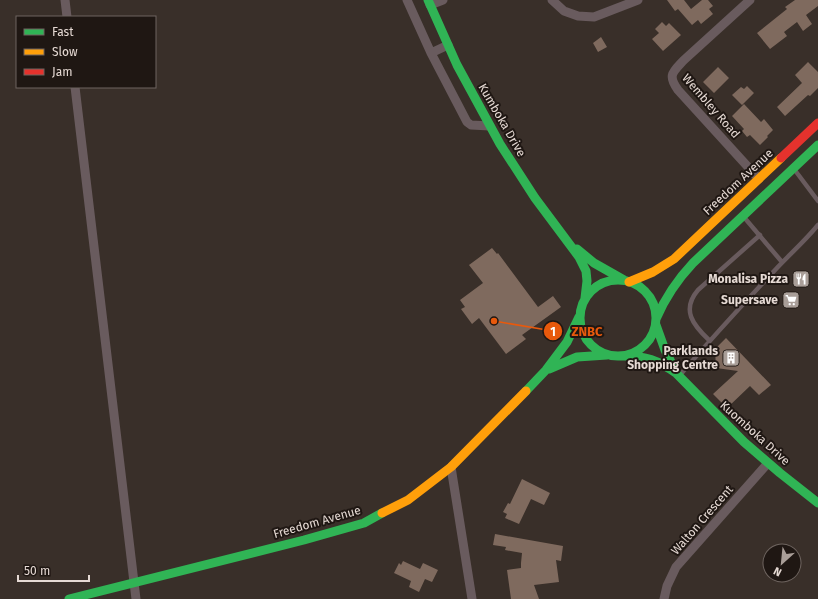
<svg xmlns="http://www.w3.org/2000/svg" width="818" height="599" font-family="'Fira Sans',sans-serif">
	<rect width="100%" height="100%" fill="#392f29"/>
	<!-- building -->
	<path fill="#7f6a5e" d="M667,0H684L691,9L702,0H708L713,6L709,9L713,14L701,24L698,20L692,25L678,9L675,11Z
		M795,0H818V6L806,15L812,24L803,31L797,22L784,32L787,36L770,49L757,33L787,9L785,7Z
		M662,22L666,26L669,23L681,35L663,51L652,39L659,33L655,29Z
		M601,37L607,47L598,52L593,43Z
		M808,62L818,72V88L810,96L808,95L785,116L777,107L802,83L795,75Z
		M718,67L729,78L714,93L703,82Z
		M747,86L754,93L742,105L732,95L741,87L744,89Z
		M744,104L761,122L764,119L773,130L767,136L768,137L760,145L750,135L747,137L742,131L744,129L732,116Z
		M492,248L497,254L498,253L538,307L553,296L561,307L522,335L526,339L506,354L479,318L472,324L461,309L465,307L460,300L483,283L469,265Z
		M726,338L771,385L759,395L750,386L727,408L713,394L738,371L716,368L715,349Z
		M522,479L550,493L544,505L531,499L519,524L505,518L507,514L503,512L508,503L510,504Z
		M495,534L563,546L561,561L556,560L559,582L534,585L539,599H511L507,570L521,568V563L522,553L505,550L506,547L493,545Z
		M403,561L420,569L423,563L438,570L432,582L425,579L419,592L409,587L411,581L394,573L399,563L401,565Z"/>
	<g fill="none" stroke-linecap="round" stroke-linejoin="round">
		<!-- lane -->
		<path stroke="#695b5e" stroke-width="4.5" d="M794,169L818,201
			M743,216L782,262
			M709,340C693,325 681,310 698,290L760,235
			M680,375C711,339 743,304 776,269C790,254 805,241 818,225"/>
		<!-- street -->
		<path stroke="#695b5e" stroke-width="9" d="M65,0L67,17
			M407,0L431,53L467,122L471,125L490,126
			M552,0L564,11L578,16L594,17L638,0
			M750,0L684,60C673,72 667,75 678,90L759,179
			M430,5L443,0
			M431,53L448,45
			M75,87L136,599
			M451,467L472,599
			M664,599L667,586L676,567L768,463"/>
		<!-- fast -->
		<path stroke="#30b455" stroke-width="9" d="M428,0L457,65L500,144L535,198L579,257L586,271L587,281L585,298
			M577,249L594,263L624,280
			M580 318a38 38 0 1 1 76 0a38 38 0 1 1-76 0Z
			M656,319C665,298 677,280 693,263L818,145
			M656,325L665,350L677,374
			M623,356C644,355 659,361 676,373L744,442L780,473L818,503
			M549,369L577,357L607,355
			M526,391L546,370L567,342L579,317
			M69,599L304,540L364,523L382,513"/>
		<!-- slow -->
		<path stroke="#ff9f0a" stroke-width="9" d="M629,282L653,272L674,259L781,158
			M382,513L408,500L451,467L526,391"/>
		<!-- jam -->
		<path stroke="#e5322d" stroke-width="9" d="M781,158L818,123"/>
	</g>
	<!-- icons -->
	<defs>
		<g id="restaurant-square" transform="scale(0.9)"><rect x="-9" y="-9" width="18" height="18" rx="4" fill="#a99e98" stroke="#1f1713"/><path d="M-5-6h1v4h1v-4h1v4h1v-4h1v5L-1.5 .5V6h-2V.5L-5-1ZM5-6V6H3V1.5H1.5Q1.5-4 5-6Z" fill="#fff"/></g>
		<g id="supermarket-square" transform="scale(0.9)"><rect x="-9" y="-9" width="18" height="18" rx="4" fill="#a99e98" stroke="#1f1713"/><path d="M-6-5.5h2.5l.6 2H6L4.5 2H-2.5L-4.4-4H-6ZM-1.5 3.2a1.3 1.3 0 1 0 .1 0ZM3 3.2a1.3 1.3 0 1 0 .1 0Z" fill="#fff"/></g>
		<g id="building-square" transform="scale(0.9)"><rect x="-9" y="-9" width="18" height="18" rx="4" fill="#a99e98" stroke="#1f1713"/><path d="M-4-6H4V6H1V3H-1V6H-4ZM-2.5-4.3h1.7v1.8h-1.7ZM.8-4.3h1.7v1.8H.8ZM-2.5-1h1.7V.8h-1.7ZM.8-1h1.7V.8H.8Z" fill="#fff"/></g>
	</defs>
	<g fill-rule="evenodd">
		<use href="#restaurant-square" x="801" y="279"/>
		<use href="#supermarket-square" x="791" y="300"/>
		<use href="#building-square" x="731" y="358"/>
	</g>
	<g text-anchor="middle" stroke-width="4" stroke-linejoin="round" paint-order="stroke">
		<!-- street labels -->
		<g font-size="12" fill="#e6dad4" stroke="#1f1713">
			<text transform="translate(711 106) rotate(49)" y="4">Wembley Road</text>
			<text transform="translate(502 120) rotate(60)" y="4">Kumboka Drive</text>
			<text transform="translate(738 182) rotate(-43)" y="4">Freedom Avenue</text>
			<text transform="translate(755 433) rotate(42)" y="4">Kuomboka Drive</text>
			<text transform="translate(702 520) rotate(-49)" y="4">Walton Crescent</text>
			<text transform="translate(317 522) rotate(-16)" y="4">Freedom Avenue</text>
		</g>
		<!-- poi labels -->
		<g font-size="12" font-weight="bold" fill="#e6dad4" stroke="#1f1713" text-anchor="end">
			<text x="788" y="283">Monalisa Pizza</text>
			<text x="778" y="304">Supersave</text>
			<text x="718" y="355">Parklands<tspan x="718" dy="14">Shopping Centre</tspan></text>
		</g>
	</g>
	<!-- callouts -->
	<path fill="none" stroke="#e8590c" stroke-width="1.5" d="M494 321L553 331"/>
	<g fill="#e8590c" stroke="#1f1713" stroke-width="1.5">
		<circle cx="494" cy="321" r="4"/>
		<circle cx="553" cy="331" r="10"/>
	</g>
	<g font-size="12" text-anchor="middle" font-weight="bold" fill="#fff">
		<text x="553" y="336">1</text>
	</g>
	<g font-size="13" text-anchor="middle" font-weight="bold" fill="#e8590c" stroke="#1f1713" stroke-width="4" stroke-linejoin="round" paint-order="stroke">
		<text x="587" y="336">ZNBC</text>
	</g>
	<!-- legend -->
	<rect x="16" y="16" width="140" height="72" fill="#1f1713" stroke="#6f6560"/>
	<rect x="24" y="29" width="20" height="6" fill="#30b455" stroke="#6f6560"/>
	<text x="52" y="36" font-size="12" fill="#e6dad4">Fast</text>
	<rect x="24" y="49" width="20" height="6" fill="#ff9f0a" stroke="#6f6560"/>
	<text x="52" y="56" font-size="12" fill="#e6dad4">Slow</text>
	<rect x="24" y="69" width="20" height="6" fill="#e5322d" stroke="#6f6560"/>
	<text x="52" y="76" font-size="12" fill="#e6dad4">Jam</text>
	<!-- north arrow -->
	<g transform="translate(782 563) rotate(207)"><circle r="19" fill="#1f1713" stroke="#6f6560"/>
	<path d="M0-3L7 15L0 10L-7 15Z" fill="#a99e98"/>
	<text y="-6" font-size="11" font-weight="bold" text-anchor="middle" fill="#e6dad4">N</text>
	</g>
	<!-- scale -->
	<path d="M18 575v6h71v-6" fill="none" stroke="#e6dad4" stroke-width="2"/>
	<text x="24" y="575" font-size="12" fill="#e6dad4" stroke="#1f1713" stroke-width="3" paint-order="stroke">50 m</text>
</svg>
